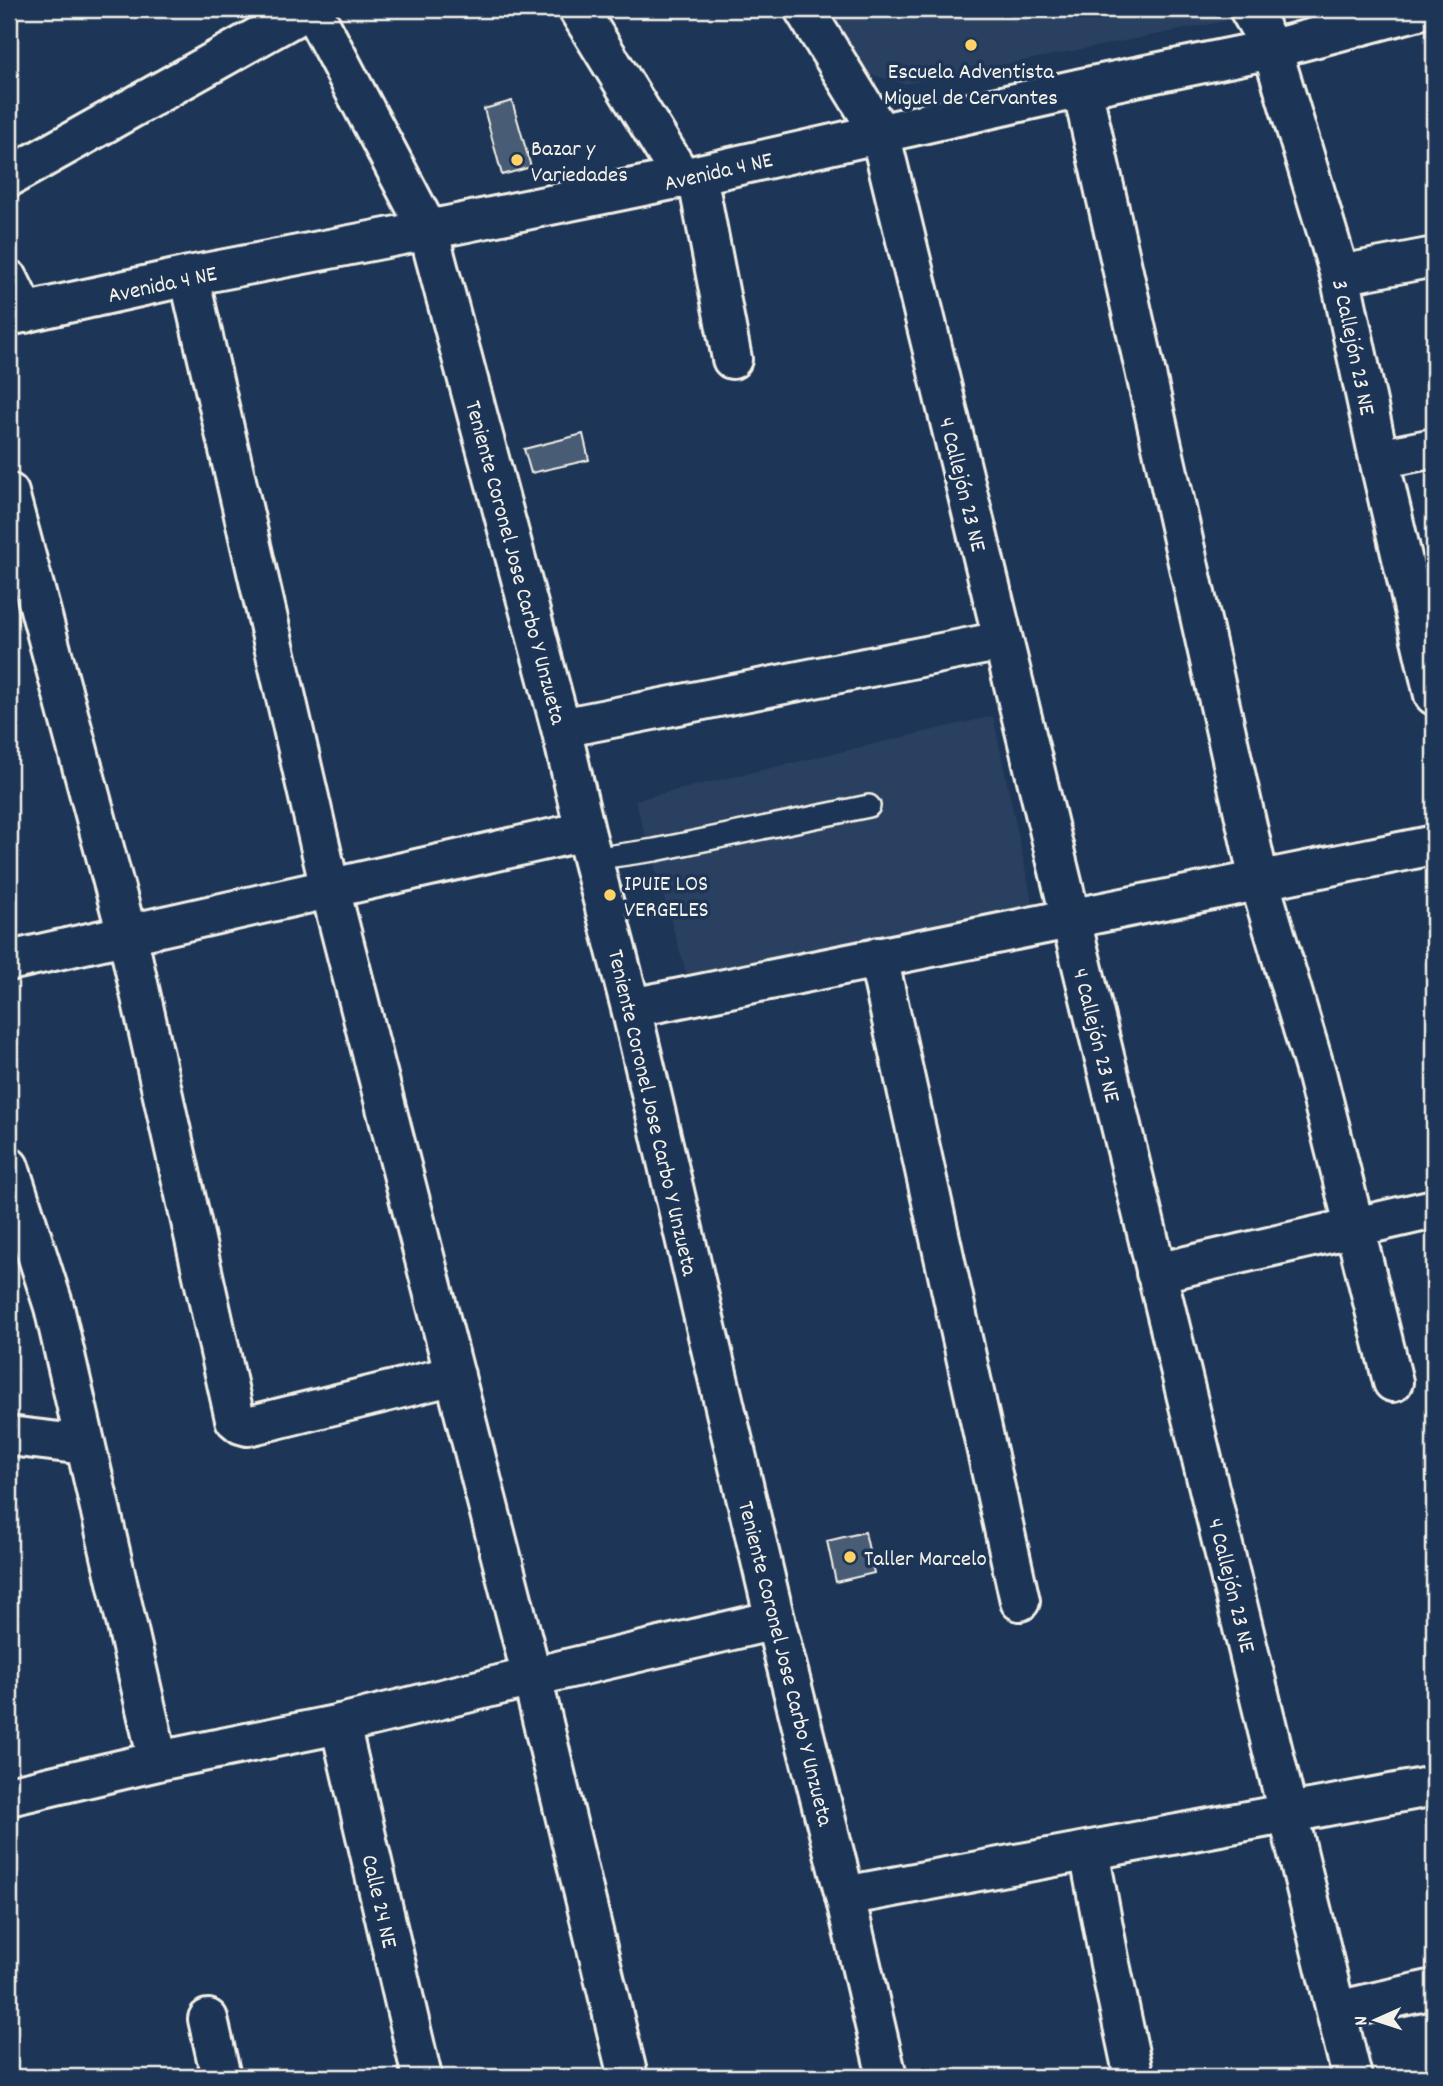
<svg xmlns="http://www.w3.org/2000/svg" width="1443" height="2086" font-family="Dekko,sans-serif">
	<rect width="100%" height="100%" fill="#1d3557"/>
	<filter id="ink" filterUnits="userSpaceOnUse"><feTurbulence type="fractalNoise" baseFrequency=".0143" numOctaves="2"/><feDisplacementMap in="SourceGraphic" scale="14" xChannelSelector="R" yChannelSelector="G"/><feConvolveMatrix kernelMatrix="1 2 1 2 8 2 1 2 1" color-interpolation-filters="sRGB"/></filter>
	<g filter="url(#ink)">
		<!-- built -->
		<path fill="#2a4060" d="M816,9H1219L1226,21L904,84L852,69Z
			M993,716L1033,905L689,982L635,800Z"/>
		<!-- building -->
		<path fill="#485b74" stroke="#f4f1e8" stroke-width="2" d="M512,101L531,167L502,175L484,109Z
			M583,434L589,460L531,473L524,449Z
			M865,1532L874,1573L836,1582L827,1541Z"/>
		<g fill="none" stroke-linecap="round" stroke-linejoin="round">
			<!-- lane casing -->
			<g stroke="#f4f1e8" stroke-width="26">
				<path id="lane" d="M592,859L655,850L869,806"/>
			</g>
			<!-- street casing -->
			<g stroke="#f4f1e8" stroke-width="44">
				<path id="street" d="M312,9L428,230L561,728L585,831L631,1008L775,1620
					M578,9L682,178
					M804,9L880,133L1352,2077
					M1249,9L1272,49L1340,275L1379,459L1434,695
					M1082,88L1259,880L1317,1076L1393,1382
					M697,175L732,359
					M9,177L308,9
					M1340,275L1434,257
					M189,276L330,889L532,1677L628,2077
					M9,280L25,313
					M9,316L189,276L428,230L682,178L1082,88L1272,49L1423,9
					M1379,459L1434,448
					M9,493L127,934L235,1419L241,1424L248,1426L455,1375
					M561,728L1002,641
					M878,957L1020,1601
					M9,961L585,831
					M631,1008L1434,845
					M1156,1273L1434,1209
					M9,1436L85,1445
					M340,1724L422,2077
					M1089,1851L1110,1964L1134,2077
					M845,1896L1434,1786
					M1336,2011L1434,1989
					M208,2019L221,2077"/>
			</g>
			<!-- secondary casing -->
			<g stroke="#f4f1e8" stroke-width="44">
				<path id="secondary" d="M9,1167L54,1307L158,1761
					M9,1796L158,1761L340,1724L532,1677L775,1620L845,1896L887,2077"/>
			</g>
			<!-- lane -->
			<use href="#lane" stroke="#1d3557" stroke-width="21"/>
			<!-- street -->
			<use href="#street" stroke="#1d3557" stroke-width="38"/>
			<!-- secondary -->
			<use href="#secondary" stroke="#1d3557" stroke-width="38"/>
		</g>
	</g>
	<!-- markers -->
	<g fill="#ffd166" stroke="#1d3557" stroke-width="2.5">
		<circle cx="971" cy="45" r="7"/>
		<circle cx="517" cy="160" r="7"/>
		<circle cx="610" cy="895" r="7"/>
		<circle cx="850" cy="1557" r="7"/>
	</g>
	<g text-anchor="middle" stroke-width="7" stroke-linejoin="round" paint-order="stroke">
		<!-- poi labels -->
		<g font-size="23" fill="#f4f1e8" stroke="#1d3557" text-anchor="start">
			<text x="971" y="78" text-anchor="middle">Escuela Adventista<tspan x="971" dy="26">Miguel de Cervantes</tspan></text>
			<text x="531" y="155">Bazar y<tspan x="531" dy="26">Variedades</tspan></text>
			<text x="624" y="890">IPUIE LOS<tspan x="624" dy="26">VERGELES</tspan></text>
			<text x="864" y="1565">Taller Marcelo</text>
		</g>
		<!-- street labels -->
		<g font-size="23" fill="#f4f1e8" stroke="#1d3557">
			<text transform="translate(718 170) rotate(-13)" y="8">Avenida 4 NE</text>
			<text transform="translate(162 283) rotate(-12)" y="8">Avenida 4 NE</text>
			<text transform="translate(1355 347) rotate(78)" y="8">3 Callejón 23 NE</text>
			<text transform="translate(964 484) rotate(76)" y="8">4 Callejón 23 NE</text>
			<text transform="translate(517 562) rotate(75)" y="8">Teniente Coronel Jose Carbo Y Unzueta</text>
			<text transform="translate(1098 1035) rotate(76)" y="8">4 Callejón 23 NE</text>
			<text transform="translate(654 1112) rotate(77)" y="8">Teniente Coronel Jose Carbo Y Unzueta</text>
			<text transform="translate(1233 1585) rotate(76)" y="8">4 Callejón 23 NE</text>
			<text transform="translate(787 1663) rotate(76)" y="8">Teniente Coronel Jose Carbo Y Unzueta</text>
			<text transform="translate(381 1901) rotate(77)" y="8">Calle 24 NE</text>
		</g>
	</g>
	<!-- margin -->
	<rect width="1443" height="2086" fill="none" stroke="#1d3557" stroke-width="35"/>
	<rect x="18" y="18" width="1408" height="2051" fill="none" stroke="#f4f1e8" stroke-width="2.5" filter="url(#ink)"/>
	<!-- north arrow -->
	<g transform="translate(1376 2020) rotate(267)" stroke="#1d3557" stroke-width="5" paint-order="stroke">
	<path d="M0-5L12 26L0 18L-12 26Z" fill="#f4f1e8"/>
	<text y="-10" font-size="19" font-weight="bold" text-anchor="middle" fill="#f4f1e8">N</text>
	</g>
</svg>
